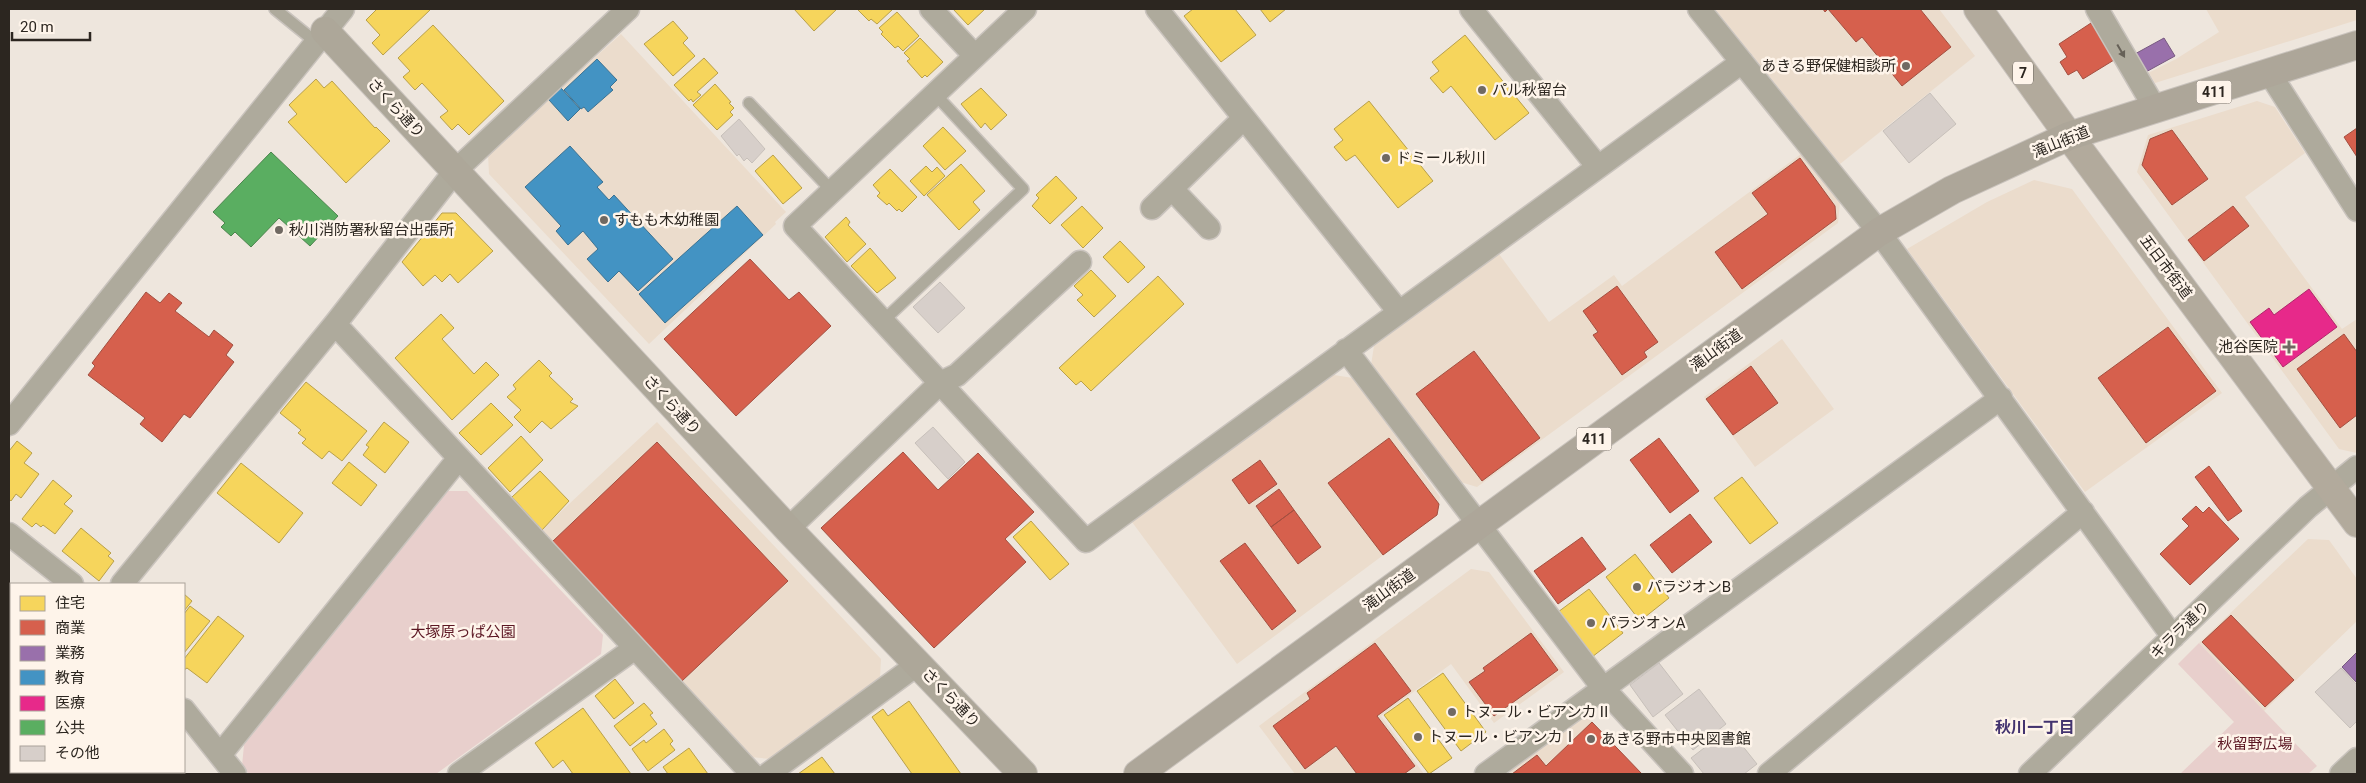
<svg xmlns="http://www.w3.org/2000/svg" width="2366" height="783" font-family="Roboto,'Noto Sans JP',sans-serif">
	<rect width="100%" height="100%" fill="#eee6dd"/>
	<!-- built -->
	<path fill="#ebdccc" d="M1715,9H1939L1975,56L1840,164Z
		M2206,9H2357V20L2155,83L2150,75L2148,77L2146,74L2176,59L2219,32Z
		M621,34L786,212L775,222L776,224L649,344L489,174L488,154Z
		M2257,101L2275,107L2305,153L2245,197L2342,329L2357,319V453L2339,449L2137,172L2148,135Z
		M1801,154L1840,203L1838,223L1477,487L1457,481L1371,365L1374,346L1499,254L1549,322L1614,275L1622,286Z
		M2034,180L2072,189L2222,393L2085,492L1907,249L1987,202Z
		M1782,339L1834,409L1755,467L1704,397Z
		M1334,375L1353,378L1440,497L1437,515L1237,664L1132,522Z
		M657,422L881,659L880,678L771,759L750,757L539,532Z
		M2308,539L2329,540L2357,579V621L2264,711L2199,643Z
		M1471,569L1489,572L1564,672L1494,723L1451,664L1381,716L1424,774H1295L1259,726Z
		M1583,718H1588L1642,774H1505Z"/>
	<!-- green -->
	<path fill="#e8cfcc" d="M448,491H467L603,635L601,654L436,774H249L242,766L244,745Z
		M2199,643L2317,766L2308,774H2180L2234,722L2178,664Z"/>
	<!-- homes -->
	<path fill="#f6d55c" stroke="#b9a04a" d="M377,9H431L383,55L372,43L380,35L366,20Z
		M794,9H837L814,31Z
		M857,9H893L877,24L871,19L869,21Z
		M953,9H985L968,25Z
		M1193,9H1235L1256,35L1221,62L1184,16Z
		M1260,9H1286L1270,22Z
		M897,12L919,36L903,51L898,46L895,48L881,34L883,32L879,28Z
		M673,21L688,38L683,43L695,56L673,76L644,44Z
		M433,25L504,101L469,135L458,124L452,130L440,117L448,111L422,83L415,90L403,77L410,71L398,58Z
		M1465,35L1529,113L1495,140L1451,86L1443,93L1430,78L1439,71L1432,62Z
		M920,38L943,62L927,77L925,75L922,78L907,61L910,59L904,53Z
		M704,58L718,73L697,92L701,95L693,102L691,99L689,101L674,85Z
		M316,79L324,88L332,81L375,128L376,127L390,141L346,183L288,122L297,114L289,105Z
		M715,84L731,102L729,103L734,108L730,112L733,115L717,130L693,105Z
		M981,88L1007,115L991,130L985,123L981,128L961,104Z
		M1369,101L1433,181L1398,208L1355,155L1346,161L1334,147L1343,140L1334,129Z
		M943,127L966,151L945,170L923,146Z
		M773,155L802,188L783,204L755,171Z
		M961,164L985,191L973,202L980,210L959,230L927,195Z
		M926,166L932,172L937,167L945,176L924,196L910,181Z
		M890,169L917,197L902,212L899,209L897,211L889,203L887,205L877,196L880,193L873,185Z
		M1056,176L1077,198L1050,224L1032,206L1039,198L1036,195Z
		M1082,206L1103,228L1083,248L1061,225Z
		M442,213H456L493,251L458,283L450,274L442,282L435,275L423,286L402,262Z
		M846,217L850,222L848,225L866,244L847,262L825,237Z
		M1120,241L1145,267L1128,283L1103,257Z
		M870,248L896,278L877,293L851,266Z
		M1091,270L1116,296L1094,317L1077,300L1083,295L1074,286Z
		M1158,276L1184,304L1091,391L1081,381L1076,385L1059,368Z
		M441,314L454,328L442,339L474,374L486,362L499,375L452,420L395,358Z
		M539,360L552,373L549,376L573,399L570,402L578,406L551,429L542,421L530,433L514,417L521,410L507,397L516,389L513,385Z
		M306,382L367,431L342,461L329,451L322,459L302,443L306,439L298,433L301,430L280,413Z
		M491,403L513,425L481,455L459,433Z
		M384,422L409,442L385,473L363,455L369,447L366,445Z
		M521,436L543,460L510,492L488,468Z
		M17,441L32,453L24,463L39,474L21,498L16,494L11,501L9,499V451Z
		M349,462L377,485L361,506L332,483Z
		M241,463L303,513L279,543L217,493Z
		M540,471L569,501L542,530L512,497Z
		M1742,477L1778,523L1750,544L1714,498Z
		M53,480L72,496L64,504L73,511L55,534L43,525L41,527L36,523L32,527L22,519Z
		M1031,521L1069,564L1050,580L1013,537Z
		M81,528L111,553L108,556L114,561L99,581L62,551Z
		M1635,554L1669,598L1640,621L1606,577Z
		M1589,589L1623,633L1592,657L1558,612Z
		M184,594L192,601L184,611Z
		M190,606L210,621L184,653V614Z
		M218,616L244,636L207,683L187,668L184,670V659Z
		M9,643L11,645V693L9,691Z
		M1443,673L1486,732L1461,751L1417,691Z
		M615,679L634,703L614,719L595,696Z
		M1408,698L1452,758L1429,774L1384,715Z
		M909,701L961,774H912L872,717L883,709L888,716Z
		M644,703L653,713L650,715L657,724L630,746L614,726Z
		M583,708L631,774H573L563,760L553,768L535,743Z
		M664,729L673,741L670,744L675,750L648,771L632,749L644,740L646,743Z
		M689,748L708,774H668L663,767Z
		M822,757L835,774H798Z
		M44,772H82L79,774H47Z
		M107,772H155L157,774L174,772L176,774H109Z"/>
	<!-- shops -->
	<path fill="#d6604d" stroke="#a34f40" d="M1823,9H1920L1951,47L1902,86L1862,37L1856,42L1828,9L1825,12Z
		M2091,23L2114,60L2083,79L2077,70L2068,75L2060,62L2067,57L2059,44Z
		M2357,128V157L2344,137Z
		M2172,130L2208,179L2172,205L2142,165L2150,139Z
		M1800,158L1835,206L1836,219L1742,289L1715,252L1768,214L1752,193Z
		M2233,206L2249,226L2204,261L2188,240Z
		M750,259L789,300L799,292L831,326L736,416L664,339Z
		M1617,286L1658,342L1644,352L1647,357L1622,375L1593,335L1598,332L1583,311Z
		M146,292L160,303L169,293L182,303L175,311L209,337L214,330L233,345L226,355L234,362L190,418L184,414L162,442L140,424L145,418L88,375L95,366L92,363Z
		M2168,327L2216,391L2146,443L2098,378Z
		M2344,334L2357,352V415L2340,428L2297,369Z
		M1474,351L1540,438L1482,481L1416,394Z
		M1751,366L1778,403L1733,435L1706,399Z
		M1389,438L1439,504L1437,515L1383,555L1328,483Z
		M1659,438L1699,491L1670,513L1630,460Z
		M657,442L788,581L682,681L552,542Z
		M903,452L938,490L978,453L1034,512L1005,539L1026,562L934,648L821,528Z
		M1260,460L1277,484L1249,504L1232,480Z
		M2209,466L2242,511L2228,521L2195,477Z
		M1279,489L1294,510L1271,527L1256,506Z
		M2196,506L2203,513L2209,507L2239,539L2190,585L2160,554L2189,526L2182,519Z
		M1294,510L1321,547L1298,564L1271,527Z
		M1690,514L1712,542L1672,573L1650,545Z
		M1582,537L1606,569L1558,604L1534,571Z
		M1245,543L1296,611L1272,630L1220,561Z
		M2231,615L2294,680L2265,707L2202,642Z
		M1531,633L1558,670L1494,716L1469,682L1485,671L1483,668Z
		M1375,643L1411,691L1377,716L1415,766L1404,774H1357L1336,746L1305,769L1273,726L1310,699L1307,693Z
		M1592,722L1642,774H1512L1537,755L1546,766Z"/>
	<!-- offices -->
	<path fill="#9970ab" stroke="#785a81" d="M2164,38L2175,56L2144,73L2133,55Z
		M2357,652V683L2342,667Z"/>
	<!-- schools -->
	<path fill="#4393c3" stroke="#3c7292" d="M597,59L617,80L610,87L613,90L588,112L584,107L581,109L564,90Z
		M561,88L580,109L568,121L549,100Z
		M570,146L603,182L597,187L609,200L614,195L673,259L638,291L619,271L608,282L587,259L598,249L583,231L568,245L556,231L561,226L525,187Z
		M737,206L763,235L665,323L639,294Z"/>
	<!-- health -->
	<path fill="#e7298a" stroke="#af286a" d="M2309,289L2337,327L2283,367L2250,322L2269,308L2274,315Z"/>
	<!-- public -->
	<path fill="#5aae61" stroke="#4c854e" d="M271,152L338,216L310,246L279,218L251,247L235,232L231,236L221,227L225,223L213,212Z"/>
	<!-- building -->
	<path fill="#d7cfca" stroke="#c7c0ba" d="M1930,93L1956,124L1909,163L1883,131Z
		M739,119L765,149L752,163L747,158L744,161L739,154L737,156L721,136Z
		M940,282L965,308L938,333L913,307Z
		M933,427L965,462L948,479L915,443Z
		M1659,663L1683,694L1653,717L1630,685Z
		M2341,668L2357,685V721L2350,728L2315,692Z
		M1699,689L1726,724L1693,750L1665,715Z
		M1729,729L1757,764L1744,774H1704L1691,758Z"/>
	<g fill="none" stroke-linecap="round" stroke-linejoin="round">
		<!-- lane casing -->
		<g stroke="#c9c3bd" stroke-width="14">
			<path id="lane" d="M275,9L317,43
				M749,103L832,191
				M883,321L1023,189L935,94"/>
		</g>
		<!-- street casing -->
		<g stroke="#c9c3bd" stroke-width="25">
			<path id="street" d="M931,9L975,56
				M1025,9L795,226L1086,541L1742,62
				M1157,9L1399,312
				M1471,9L1598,167
				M1699,9L1879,232L2173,637
				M2097,9L2156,110
				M2270,74L2357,210
				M1172,189L1209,228
				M1152,208L1244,118
				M335,324L752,774
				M1346,350L1603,688L1682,774
				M9,424L343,9
				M788,529L940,383L957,375L1080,262
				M9,534L72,584
				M122,584L335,324L455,171L628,9
				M184,710L235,774
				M9,729L11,726
				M220,755L459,458
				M459,774L635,648
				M768,774L918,664
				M1486,774L2001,398
				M1769,774L2083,512
				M2030,774L2308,507L2357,467
				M2341,774L2357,759"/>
		</g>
		<!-- secondary casing -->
		<g stroke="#c9c3bd" stroke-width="30">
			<path id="secondary" d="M325,31L788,529L1023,774"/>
		</g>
		<!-- primary casing -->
		<g stroke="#c9c3bd" stroke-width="30">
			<path id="primary" d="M1978,9L2069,136L2357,523"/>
		</g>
		<!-- highway casing -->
		<g stroke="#c9c3bd" stroke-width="30">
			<path id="highway" d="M1138,774L1879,232L1952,190L2069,136L2357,45"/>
		</g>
		<!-- lane -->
		<use href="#lane" stroke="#aeaa9c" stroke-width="11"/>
		<!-- street -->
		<use href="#street" stroke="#aeaa9c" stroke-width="22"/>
		<!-- secondary -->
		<use href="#secondary" stroke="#ada799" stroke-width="28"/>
		<!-- primary -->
		<use href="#primary" stroke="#b2aa9c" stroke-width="28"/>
		<!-- highway -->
		<use href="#highway" stroke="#ada699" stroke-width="28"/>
	</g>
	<!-- one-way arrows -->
	<defs><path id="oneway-solid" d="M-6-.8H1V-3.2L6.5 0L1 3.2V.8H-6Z" transform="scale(1.25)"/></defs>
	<use fill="#666158" href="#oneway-solid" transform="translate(2121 51) rotate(60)"/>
	<!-- markers -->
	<g fill="#706962" stroke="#fef4ea" stroke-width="2">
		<circle cx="1906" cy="66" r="5"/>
		<circle cx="1482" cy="90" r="5"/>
		<circle cx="1386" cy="158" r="5"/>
		<circle cx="604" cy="220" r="5"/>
		<circle cx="279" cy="230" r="5"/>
		<path d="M2286.5 339.5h5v5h5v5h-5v5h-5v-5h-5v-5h5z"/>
		<circle cx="1637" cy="587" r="5"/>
		<circle cx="1591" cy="623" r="5"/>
		<circle cx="1452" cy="712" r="5"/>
		<circle cx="1418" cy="737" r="5"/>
		<circle cx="1591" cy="739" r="5"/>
	</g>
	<g text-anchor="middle" stroke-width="5" stroke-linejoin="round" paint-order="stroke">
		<!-- shield labels -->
		<g fill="#fef4ea" stroke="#6b645d" stroke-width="1">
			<rect x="2013" y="61.5" width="20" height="23" rx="4"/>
			<rect x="2196.5" y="80.5" width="35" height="23" rx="4"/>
			<rect x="1576.5" y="427.5" width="35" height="23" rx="4"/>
		</g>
		<g font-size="14" font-weight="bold" fill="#2c2620">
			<text x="2023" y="78">7</text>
			<text x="2214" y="97">411</text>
			<text x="1594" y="444">411</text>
		</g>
		<!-- poi labels -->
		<g font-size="15" fill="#2c2620" stroke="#fef4ea" text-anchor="start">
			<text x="1896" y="71" text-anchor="end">あきる野保健相談所</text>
			<text x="1492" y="95">パル秋留台</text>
			<text x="1396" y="163">ドミール秋川</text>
			<text x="614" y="225">すもも木幼稚園</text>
			<text x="289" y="235">秋川消防署秋留台出張所</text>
			<text x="2278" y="352" text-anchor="end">池谷医院</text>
			<text x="1647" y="592">パラジオンB</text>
			<text x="1601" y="628">パラジオンA</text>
			<text x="1462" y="717">トヌール・ビアンカⅡ</text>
			<text x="1428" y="742">トヌール・ビアンカⅠ</text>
			<text x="1601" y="744">あきる野市中央図書館</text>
		</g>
		<!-- street labels -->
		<g font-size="15" fill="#2c2620" stroke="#fef4ea">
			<text transform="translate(396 108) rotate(47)" y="5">さくら通り</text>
			<text transform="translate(2061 142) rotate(-22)" y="5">滝山街道</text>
			<text transform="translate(2166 267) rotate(53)" y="5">五日市街道</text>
			<text transform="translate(1716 350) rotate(-36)" y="5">滝山街道</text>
			<text transform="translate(672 405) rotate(47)" y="5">さくら通り</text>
			<text transform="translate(1389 590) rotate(-36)" y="5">滝山街道</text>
			<text transform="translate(2180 630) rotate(-44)" y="5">キララ通り</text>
			<text transform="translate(951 698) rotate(46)" y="5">さくら通り</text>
		</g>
		<!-- park labels -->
		<g font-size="15" fill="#5c1723" stroke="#fef4ea">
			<text x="463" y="637">大塚原っぱ公園</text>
			<text x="2255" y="749">秋留野広場</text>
		</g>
		<!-- neighbourhood labels -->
		<g font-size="16" font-weight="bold" fill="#43336f" stroke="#fef4ea">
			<text x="2035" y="733">秋川一丁目</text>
		</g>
	</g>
	<!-- border -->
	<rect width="2366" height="783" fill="none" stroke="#2c2620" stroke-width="20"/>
	<!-- legend -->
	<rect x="10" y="583" width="175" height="190" fill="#fef4ea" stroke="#aaa299"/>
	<rect x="20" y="596" width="25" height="15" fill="#f6d55c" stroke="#aaa299"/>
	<text x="55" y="608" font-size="15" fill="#2c2620">住宅</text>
	<rect x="20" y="620" width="25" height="15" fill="#d6604d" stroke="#aaa299"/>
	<text x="55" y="633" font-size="15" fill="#2c2620">商業</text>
	<rect x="20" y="646" width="25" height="15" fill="#9970ab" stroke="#aaa299"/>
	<text x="55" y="658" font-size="15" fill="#2c2620">業務</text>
	<rect x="20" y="670" width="25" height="15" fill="#4393c3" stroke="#aaa299"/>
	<text x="55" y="683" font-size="15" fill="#2c2620">教育</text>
	<rect x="20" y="696" width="25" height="15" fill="#e7298a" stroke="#aaa299"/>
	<text x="55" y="708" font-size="15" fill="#2c2620">医療</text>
	<rect x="20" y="720" width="25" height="15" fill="#5aae61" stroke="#aaa299"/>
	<text x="55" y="733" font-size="15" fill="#2c2620">公共</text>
	<rect x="20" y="746" width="25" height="15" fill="#d7cfca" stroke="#aaa299"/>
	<text x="55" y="758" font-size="15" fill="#2c2620">その他</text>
	<!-- scale -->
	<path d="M12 32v8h78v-8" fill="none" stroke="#2c2620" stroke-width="2.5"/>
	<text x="20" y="32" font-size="15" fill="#2c2620" stroke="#fef4ea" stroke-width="4" paint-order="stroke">20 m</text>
</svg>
